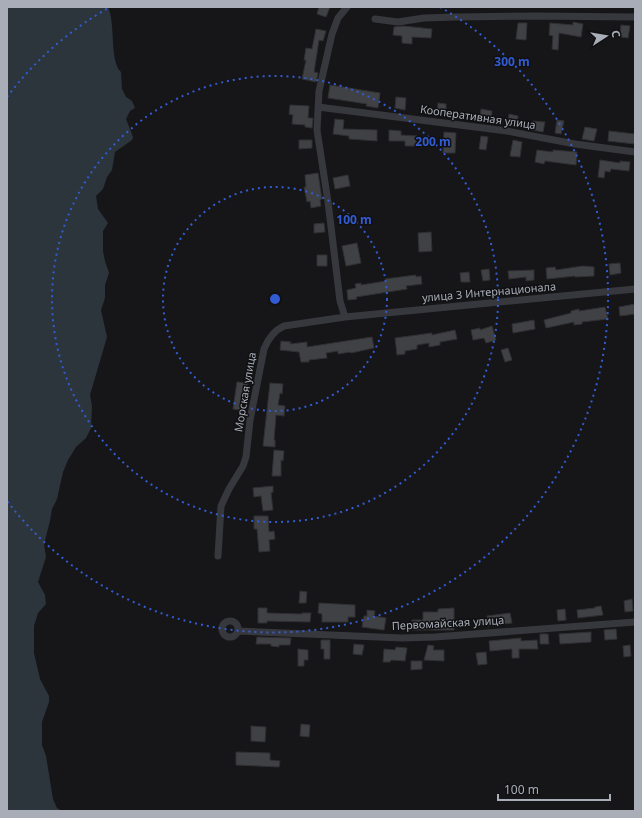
<svg xmlns="http://www.w3.org/2000/svg" width="642" height="818" font-family="'Noto Sans',sans-serif">
	<rect width="100%" height="100%" fill="#161618"/>
	<!-- water -->
	<path fill="#2c353c" d="M7,7H108C116,24 109,61 121,72L122,89L126,97L132,101L135,108L130,111L126,119L133,137L132,140L115,152L112,170L107,177L103,189L96,196L98,209L108,223L103,231V251L105,261L109,273L105,285V298L101,310L107,337L90,395L92,406L91,428L86,438L76,447L68,460L63,472L57,499L52,509L50,521L44,544L46,557L38,582L45,595L46,604L38,613L34,626V653L40,679L49,696V702L42,722V745L46,756L53,799L57,808L62,811H7Z"/>
	<!-- building -->
	<path fill="#404145" stroke="#303034" d="M319,7H330L326,17L317,14Z
		M573,22L583,24L581,37L559,33L558,50L552,49L553,36L549,35L550,23L573,25Z
		M518,23H527L526,40L516,39Z
		M621,25L630,26L628,38L620,37Z
		M403,26L432,29L431,38L412,37V44L402,43V36L393,35L394,27Z
		M316,29L326,31L323,41L319,40L314,72L318,73L316,82L302,79L306,60H304L306,48L312,49Z
		M330,85L380,93L378,108L366,106L367,104L328,98Z
		M396,97L406,98L405,110L395,108Z
		M438,103L446,104V114H437Z
		M290,105L309,106L308,118H313L312,128L305,127V125L292,124L293,115L289,114Z
		M481,109L492,111L491,122L480,120Z
		M509,114L518,116L517,126L508,125Z
		M335,119L344,120L343,129L377,130V141L349,139V136L333,134Z
		M557,120L564,121L561,134L555,133Z
		M533,121L545,122L543,132L532,130Z
		M585,127L597,129L594,141L582,139Z
		M389,130L401,131V135L417,136L416,146H405V141H389Z
		M609,131L635,134V144L608,141Z
		M444,132L456,133L455,153H443Z
		M481,136L488,137L486,150L479,149Z
		M299,140H312V148L299,149Z
		M513,140L522,142L520,157L510,156Z
		M537,150L553,152V150L577,152L576,165L545,161L544,164L535,162Z
		M600,160L620,163V161L630,162L629,171L611,169L610,172L605,171L604,178L598,177Z
		M318,173L322,199L320,200L321,206L311,208L310,201L307,202L304,187H306L305,175Z
		M348,175L350,186L335,189L333,178Z
		M324,223L325,232L314,233V224Z
		M431,232L432,251L419,252L418,233Z
		M357,243L361,263L346,266L342,246Z
		M317,255H327V266H317Z
		M620,263L621,273L610,275L609,264Z
		M583,266L594,267V276L575,277V276L547,279L546,268L555,267L556,270Z
		M489,269L490,280L483,281L481,270Z
		M534,270V280L526,281V277L509,279L508,271Z
		M469,272L470,282H461L460,273Z
		M416,275V277L421,276L422,284L406,286L407,289L356,297L357,299L348,300L347,290L356,288L355,284L361,283V285L386,281L385,279Z
		M635,304V314L620,316L619,307Z
		M605,307L608,319L582,322V324L574,325V322L546,328L544,320L571,313V311L579,309V311Z
		M534,320L535,329L513,333L512,324Z
		M492,326L496,340L486,343L484,338L473,340L471,330L480,328V330Z
		M455,330L457,339L440,342V345L429,347V343L417,345V349L405,351V354L397,355L395,338L432,333V335Z
		M372,337L374,348L351,353L350,352L338,354V351L326,353L327,358L309,360V362H301L299,352L280,350L281,341L291,342L290,344L307,342V347Z
		M508,348L512,360L505,362L501,350Z
		M237,382L247,383V390H243L240,410L233,409Z
		M270,383L283,384L282,394L280,393L278,405L285,406L284,416L276,415L274,440H275V447L263,446Z
		M274,450L284,451L283,461L281,460V476H272Z
		M273,486V492L271,493L273,510L263,511L261,496L254,497L253,488Z
		M254,516H268L269,532L274,531L275,539L269,540L270,551L259,552L257,529H254Z
		M300,591L307,592L306,603H299Z
		M632,599L633,611L625,612L624,601Z
		M319,603L355,605V617H348V622H322V614L318,613Z
		M601,606L603,615L578,618L577,610L595,608V607Z
		M258,608H267V613L302,614V613H311L310,622L267,621V623H258Z
		M454,608V630H412V620H423V612H438V609Z
		M565,609L566,620L558,621L557,610Z
		M367,610L375,611L374,616L386,618L384,630L362,627L364,616H367Z
		M510,613L512,623L488,626L487,616Z
		M616,629L617,639L605,640L604,630Z
		M591,632V642L560,644L559,634Z
		M540,634H548L549,644H540Z
		M257,637L291,638L290,645H279V647L271,646V644H256Z
		M521,638V641L537,640L538,649H519V658H512V649L490,651L489,641Z
		M321,640H330V659H324V649H321Z
		M354,644L364,645L362,655L353,654Z
		M428,645L434,646L433,650H444V661L424,660Z
		M630,645L631,656L624,657L623,646Z
		M396,647L407,648L405,661L391,660L390,662H383L384,649L395,650Z
		M298,649L308,650V660H304V666H298Z
		M486,652L487,664L478,665L476,653Z
		M411,661H422V669L411,670Z
		M301,724L310,725L309,737L300,736Z
		M251,726L266,727L265,742L251,741Z
		M236,752L270,753V760L280,761L279,767L236,765Z"/>
	<g fill="none" stroke-linecap="round" stroke-linejoin="round">
		<!-- minor -->
		<path stroke="#37383d" stroke-width="7" d="M375,19L398,22L424,18L456,17L536,16L635,17
			M318,107L507,131L575,144L635,152
			M345,317L635,289
			M218,556L221,506L229,489L243,466L246,457L250,420L264,349C268,339 275,330 284,326L345,317L340,301L328,202L317,130L319,91L332,34L338,18L347,7
			M222 629a8 8 0 1 1 16 0a8 8 0 1 1-16 0Z
			M238,631L402,638L435,637L635,622"/>
	</g>
	<!-- distance rings -->
	<g fill="none" stroke="#325cd3" stroke-width="2" stroke-dasharray="2 4">
		<circle cx="275" cy="299" r="112"/>
		<circle cx="275" cy="299" r="223"/>
		<path d="M7 97A335 335 0 0 1 110 7M440 7A335 335 0 1 1 7 501"/>
	</g>
	<g text-anchor="middle" stroke-width="3" stroke-linejoin="round" paint-order="stroke">
		<!-- street labels -->
		<g font-size="11" fill="#a8adb8" stroke="#111113">
			<text transform="translate(478 117) rotate(8)" y="4">Кооперативная улица</text>
			<text transform="translate(489 292) rotate(-5)" y="4">улица 3 Интернационала</text>
			<text transform="translate(245 392) rotate(-80)" y="4">Морская улица</text>
			<text transform="translate(448 623) rotate(-3)" y="4">Первомайская улица</text>
		</g>
	</g>
	<circle cx="275" cy="299" r="6" fill="#325cd3" stroke="#111113" stroke-width="2"/>
	<g font-size="12" text-anchor="middle" font-weight="bold" fill="#325cd3" stroke="#111113" stroke-width="3" stroke-linejoin="round" paint-order="stroke">
		<text x="512" y="66">300 m</text>
		<text x="433" y="146">200 m</text>
		<text x="354" y="224">100 m</text>
	</g>
	<!-- border -->
	<rect width="642" height="818" fill="none" stroke="#a8adb8" stroke-width="16"/>
	<!-- north arrow -->
	<g transform="translate(606 36) rotate(78)" stroke="#111113" stroke-width="3" paint-order="stroke">
	<path d="M0-3L7 15L0 10L-7 15Z" fill="#a8adb8"/>
	<text y="-6" font-size="11" font-weight="bold" text-anchor="middle" fill="#a8adb8">С</text>
	</g>
	<!-- scale -->
	<path d="M498 794v6h112v-6" fill="none" stroke="#a8adb8" stroke-width="2"/>
	<text x="504" y="794" font-size="12" fill="#a8adb8" stroke="#111113" stroke-width="3" paint-order="stroke">100 m</text>
</svg>
